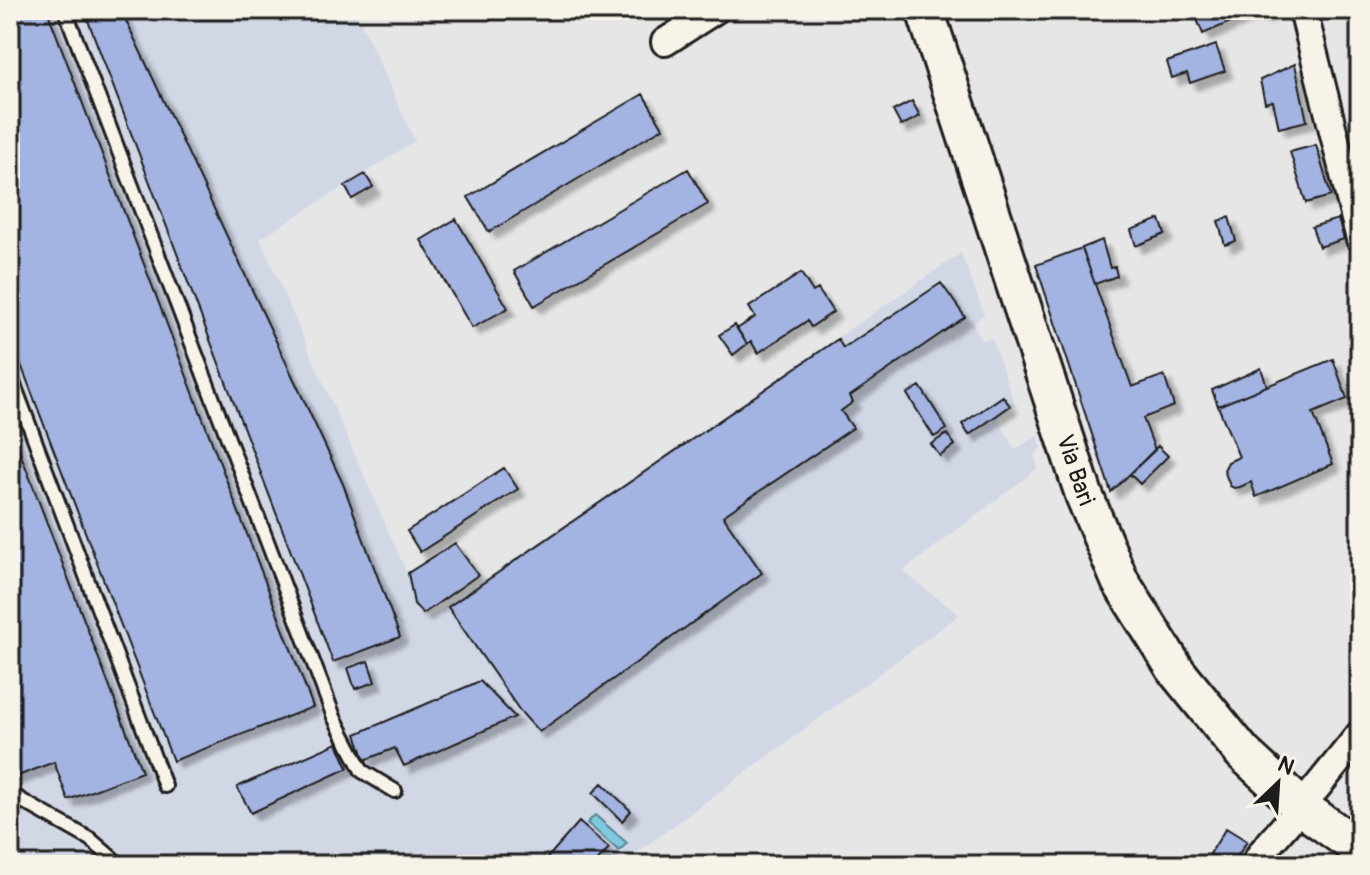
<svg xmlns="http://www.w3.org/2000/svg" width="1370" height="875" font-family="Pangolin,sans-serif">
	<defs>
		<filter id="shadow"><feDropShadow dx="7" dy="7" stdDeviation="2" flood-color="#0004"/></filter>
	</defs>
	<rect width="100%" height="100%" fill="#e6e6e7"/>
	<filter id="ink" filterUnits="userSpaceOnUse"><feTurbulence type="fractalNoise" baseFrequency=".0125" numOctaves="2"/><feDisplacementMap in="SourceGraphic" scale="16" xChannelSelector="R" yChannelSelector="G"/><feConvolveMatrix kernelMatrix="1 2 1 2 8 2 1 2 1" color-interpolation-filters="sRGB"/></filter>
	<g filter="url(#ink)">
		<!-- built -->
		<path fill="#d2d7e6" d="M10,10H355L415,141L260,239L427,619L961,253L984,314L973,324L982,340L992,339L1015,405L998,417L1015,450L1038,435L1041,448L1034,456L1038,468L903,571L959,615L620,865H14L10,861Z"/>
		<!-- water -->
		<path fill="#7fcadf" stroke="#578491" stroke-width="2" d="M595,815L627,843L619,851L587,823Z"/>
		<!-- building -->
		<path fill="#a3b3e2" stroke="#1c1c1c" stroke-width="2" filter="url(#shadow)" d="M10,10H47L313,707L173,761L10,336Z
			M84,10H121L343,484L400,637L333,662Z
			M1193,10H1273L1260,16L1258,10L1203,34Z
			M1216,45L1225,71L1190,83L1187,73L1172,78L1167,62Z
			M1295,64L1307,121L1279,128L1273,101L1265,103L1260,80Z
			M643,94L663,128L489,232L468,197Z
			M912,101L920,116L901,126L893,111Z
			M1316,145L1331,196L1306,203L1290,152Z
			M688,169L708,204L534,306L514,271Z
			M365,174L373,187L352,199L345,186Z
			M1229,217L1236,241L1225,245L1218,221Z
			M456,219L508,308L472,328L421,240Z
			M1160,219L1165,234L1136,246L1131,230Z
			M1338,219L1344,239L1319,247L1312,227Z
			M1102,240L1110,268L1115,267L1117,276L1095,284L1082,248Z
			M1082,248L1132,387L1164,375L1174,406L1143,418L1155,450L1111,492L1036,265Z
			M801,273L813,292L818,289L833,312L811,327L807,321L758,353L751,341L747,344L737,329L755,317L749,307Z
			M941,283L965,317L850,396L853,402L841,411L853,428L723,516L762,573L539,732L520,711L448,607L838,339L843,348Z
			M735,325L747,344L733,355L719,335Z
			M1333,359L1347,399L1313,413L1333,464L1256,497L1251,482L1240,487L1234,488L1230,486L1224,470L1228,462L1239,457L1218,406Z
			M1261,368L1267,386L1218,406L1212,390Z
			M920,386L947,429L934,437L907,394Z
			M1003,396L1010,406L969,435L962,424Z
			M10,426L142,772L68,800L54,762L10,779Z
			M947,434L955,445L940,456L931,444Z
			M1158,446L1168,456L1140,484L1130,474Z
			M504,468L518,489L420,552L407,531Z
			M455,543L478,575L423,614L414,604L408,573Z
			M368,661L375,682L355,689L348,668Z
			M480,681L515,717L404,766L395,748L365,760L356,734Z
			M337,743L348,768L251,813L237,787Z
			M602,783L631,811L622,821L593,793Z
			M579,822L609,848L594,865H541Z
			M1226,828L1247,841L1232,865H1228L1210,854Z"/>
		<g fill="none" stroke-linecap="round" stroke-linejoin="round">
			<!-- service casing -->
			<g stroke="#1c1c1c" stroke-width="18">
				<path id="service" d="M65,10L334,717L362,771L395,791
					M10,374L165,786
					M10,791L19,799L90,839L120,865"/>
			</g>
			<!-- minor casing -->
			<g stroke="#1c1c1c" stroke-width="32">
				<path id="minor" d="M1303,10L1360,239
					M665,42L715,10
					M1254,865L1262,852L1301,807L1360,734"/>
			</g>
			<!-- secondary casing -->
			<g stroke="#1c1c1c" stroke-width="42">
				<g id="secondary">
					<path id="s1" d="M925,10L1084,495L1120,581L1177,672L1243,753L1301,807L1360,849"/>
				</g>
			</g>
			<!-- service -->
			<use href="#service" stroke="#f7f3e8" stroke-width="12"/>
			<!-- minor -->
			<use href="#minor" stroke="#f7f3e8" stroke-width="26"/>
			<!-- secondary -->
			<use href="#secondary" stroke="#f7f3e8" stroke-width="36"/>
		</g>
	</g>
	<g text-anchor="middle" stroke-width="6" stroke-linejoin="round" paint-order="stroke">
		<!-- street labels -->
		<g font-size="24" fill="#1c1c1c" stroke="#f7f3e8">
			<text dy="8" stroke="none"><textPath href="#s1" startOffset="484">Via Bari</textPath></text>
		</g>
	</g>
	<!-- margin -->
	<rect width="1370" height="875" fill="none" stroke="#f7f3e8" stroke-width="40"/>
	<rect x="20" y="20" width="1330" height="835" fill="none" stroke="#1c1c1c" stroke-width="3" filter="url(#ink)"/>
	<!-- north arrow -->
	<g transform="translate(1278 783) rotate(25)" stroke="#f7f3e8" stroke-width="6" paint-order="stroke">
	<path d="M0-6L14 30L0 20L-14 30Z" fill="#1c1c1c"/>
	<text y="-12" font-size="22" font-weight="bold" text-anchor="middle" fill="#1c1c1c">N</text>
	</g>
</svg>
